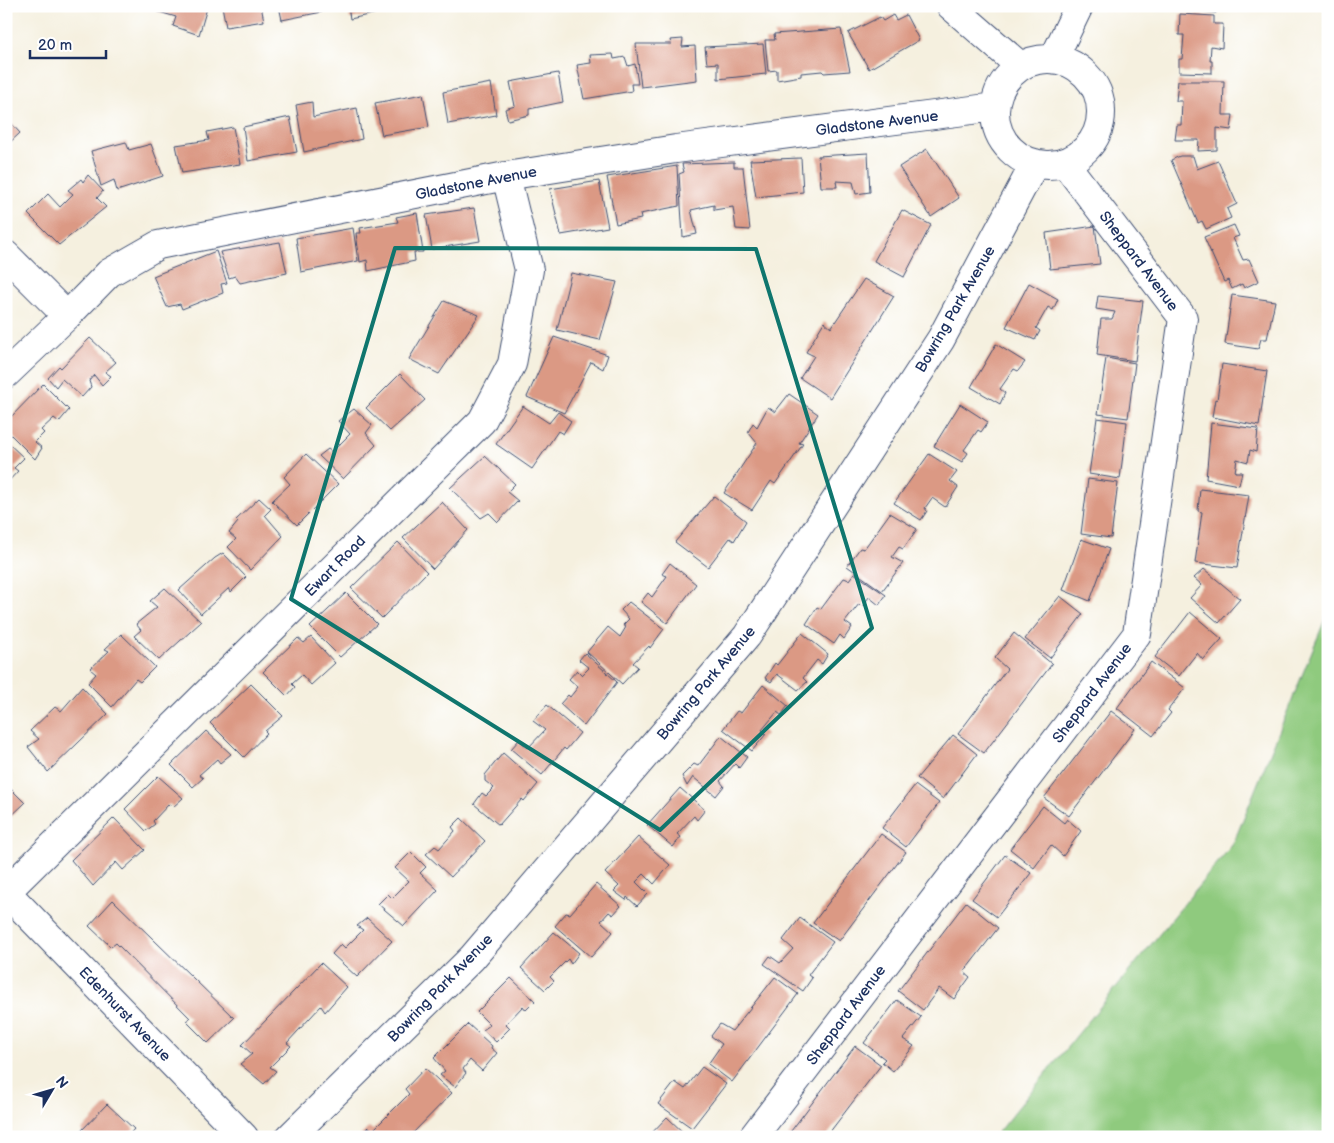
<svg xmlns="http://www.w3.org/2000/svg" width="1334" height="1143" font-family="'Balsamiq Sans',sans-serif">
	<rect width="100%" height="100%" fill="#fff"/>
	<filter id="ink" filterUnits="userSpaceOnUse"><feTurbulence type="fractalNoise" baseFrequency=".02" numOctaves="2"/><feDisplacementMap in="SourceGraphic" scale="10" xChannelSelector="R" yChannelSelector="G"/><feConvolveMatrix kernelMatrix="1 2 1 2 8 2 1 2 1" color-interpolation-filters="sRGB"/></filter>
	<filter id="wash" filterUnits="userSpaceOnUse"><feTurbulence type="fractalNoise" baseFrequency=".0096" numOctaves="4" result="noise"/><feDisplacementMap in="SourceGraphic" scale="20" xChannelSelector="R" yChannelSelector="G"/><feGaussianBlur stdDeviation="1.12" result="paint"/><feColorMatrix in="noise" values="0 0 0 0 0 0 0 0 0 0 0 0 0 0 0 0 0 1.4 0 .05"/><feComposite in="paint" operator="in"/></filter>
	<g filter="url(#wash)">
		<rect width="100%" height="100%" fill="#f5f0df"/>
		<!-- green -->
		<path fill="#8fca7e" stroke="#557c6e" d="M1328,612V1137H994L1233,844Z"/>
		<g id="blocks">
			<!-- building -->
			<path fill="#db9984" d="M158,6H201L207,8L199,35L173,26L176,17L156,11Z
				M222,6H261L264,21L226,27Z
				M279,6H321L322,12L282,20Z
				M348,6H381L382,12L350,19Z
				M1188,6H1217L1216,13L1188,10Z
				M1180,14L1214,16V24H1223L1222,48L1211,46L1210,61H1212V73L1179,72V59H1182L1184,35H1179Z
				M893,15L896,20L906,15L919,40L869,69L848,33L880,17L883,21Z
				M841,29L850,71L824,73L822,71L801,73V76L777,80V70L768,71L765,40H775L774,34Z
				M683,39L682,47L695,46L697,80L641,87L636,44H671L670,40Z
				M763,44L766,74L718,79V63L707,64L705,47Z
				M613,54L614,59L625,57L628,66L635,64L638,84H631L632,91L584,99L577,65L591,63L590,55Z
				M558,73L563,102L529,109V115L508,120L505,109L515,106L510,82Z
				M1178,81H1224L1223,115H1233L1231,130L1217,128V150L1198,151L1199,140H1175L1177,125H1181L1182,101H1176Z
				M491,83L496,115L448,124L443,92Z
				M423,94L429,127L382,135L375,103Z
				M312,102L313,117L357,108L362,139L304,152L296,105Z
				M290,117L297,152L248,161L243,127Z
				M9,121L20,133L6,146V124Z
				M233,127L240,164L182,173L176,145L209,140L207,132Z
				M126,142L129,150L151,144L163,176L117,191L114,180L101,186L91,151Z
				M927,149L959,198L931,217L899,167Z
				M868,153L870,192L856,194L853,182L836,181L837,187H821L818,156Z
				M1180,156H1193L1197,169L1218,161L1237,204L1227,209L1231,218L1206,229L1202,221L1198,223L1171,160Z
				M801,158L803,192L756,197L750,160Z
				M734,162V167H743L750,230L736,229L733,207L714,210V205L691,210L697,234L683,237L679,174L684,172L682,164Z
				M677,166L679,206L640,214L641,219L616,224L607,177Z
				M88,175L103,191L97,198L106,207L59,245L28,214L48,194L60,207L73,194L68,190L81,179L83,182Z
				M599,181L608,227L561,235L550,189Z
				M474,208L480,241L432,249L426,215Z
				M902,210L931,225L904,277L874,261Z
				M417,213L423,252H414L415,261L368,271L367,260L360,262L356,233H361L360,228L398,222L396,217Z
				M1234,225L1239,236L1233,238L1243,260L1249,259L1259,281L1244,288L1242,284L1232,289L1228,280L1224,282L1204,237Z
				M1095,226L1100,264L1050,269L1046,233Z
				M353,228L358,261L301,272L296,238Z
				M280,242L287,273L240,283L235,276L229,278L220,252Z
				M216,251L227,283L221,284L223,293L182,309L180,304L167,307L153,276Z
				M571,273L617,282L600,340L557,330Z
				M864,279L894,296L830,398L800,378L814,356L806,352L824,322L831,328Z
				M1029,283L1058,299L1053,310L1048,307L1036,328L1040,331L1035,340L1006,327Z
				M1232,295L1275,301L1267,339H1261L1258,349L1225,344Z
				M1098,296L1143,301L1135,361L1097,355L1101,319H1112L1115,312L1096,309Z
				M444,301L479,315L439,374L409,359Z
				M554,337L608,355L603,369L591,362L564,413L527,397Z
				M90,338L116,362L105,372L111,376L102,385L94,375L89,381L91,387L82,397L62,379L56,387L48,378L59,366L61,368Z
				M996,344L1025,362L1018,371L1014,369L1000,389L1005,393L1000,404L971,387Z
				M1106,358L1135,363L1128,418L1098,414Z
				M1222,364L1267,371L1259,426L1212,417L1215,399L1217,400Z
				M400,374L425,400L390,431L366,408Z
				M43,384L69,410L59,422L54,418L41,430L44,433L35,442L42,448L35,459L6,430V422Z
				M789,394L818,414L799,443L803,444L775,484L771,481L752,510L724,493L757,443L748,432L753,423L757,427L768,407L775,412Z
				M960,404L988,422L981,432L978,430L964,450L968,453L962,462L934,446Z
				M523,406L549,423L558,412L571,421L563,434L558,431L532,469L496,444Z
				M354,409L372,425L366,433L376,445L343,479L319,456L328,449L332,452L350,434L338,421Z
				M1097,418L1127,422L1120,479L1089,474Z
				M1211,423L1258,429L1256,452L1250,450L1248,462L1237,459L1235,472H1242L1239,485L1206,479Z
				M6,441L24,458L14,468L18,471L6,484Z
				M306,454L338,484L297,525L272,501L290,484L284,477Z
				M929,454L957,472L950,481L958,487L945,507L932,498L925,508L927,511L921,520L894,503Z
				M485,456L515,484L507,492L518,501L498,522L489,513L481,518L450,488Z
				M1088,479L1118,483L1111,538L1081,534Z
				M1200,489L1249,495L1237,568L1195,563L1202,512L1198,511Z
				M714,496L746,521L734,541L730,538L708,567L675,542Z
				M259,498L271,509L265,515L283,536L250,570L228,547L236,539L229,533L238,522L236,520Z
				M442,502L468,530L433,569L403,538Z
				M890,513L917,529L903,549L899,547L892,557L903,563L882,591L847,566L860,548L864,549Z
				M1081,539L1109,549L1090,601L1063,590Z
				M398,542L427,572L382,618L351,588Z
				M223,553L246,577L231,592L229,588L201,614L179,590L215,558Z
				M670,563L696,584L667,623L641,602L648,593L652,597L667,576L662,574Z
				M1204,569L1240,599L1219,623L1190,598L1202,585L1194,578Z
				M854,573L886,595L879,605L869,597L862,607L859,604L845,622L852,627L844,639L840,635L834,644L806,624L817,607L821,609L844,578L849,580Z
				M165,588L201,622L159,660L134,636L141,630L136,624L157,607L150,601Z
				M346,593L377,624L340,657L310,627Z
				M1060,596L1083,614L1050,658L1025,639Z
				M629,602L664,629L650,648L649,646L633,663L638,667L622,684L587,652L608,627L620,637L626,627L623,625L629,619L621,610Z
				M1190,612L1222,639L1203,660L1197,653L1179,676L1155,657Z
				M802,633L828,654L822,664L817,660L803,678L807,682L798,690L777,674L771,682L765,678L775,663L777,665Z
				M1014,633L1052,664L984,753L958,734L1007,669L995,658Z
				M121,634L155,667L140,682L136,679L112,707L88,683L96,674L90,669L109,651L105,649Z
				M311,637L335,663L311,685L302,675L292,684L295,687L287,696L263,672L298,638L304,643Z
				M585,653L617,682L584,726L560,704L568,695L570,697L578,687L569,679L577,670L582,675L589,668L579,660Z
				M1151,662L1185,688L1168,710L1171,713L1153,736L1117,708Z
				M251,684L283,716L265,731L267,733L244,757L210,723Z
				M763,685L788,706L781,715L777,712L762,730L766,734L752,751L723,729L737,711L741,713Z
				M82,687L108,714L48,772L28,747L39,739L30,731L55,707L61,711Z
				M547,705L580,733L566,750L564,748L542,775L511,749L519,740L528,748L545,730L533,721Z
				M1111,711L1135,729L1069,816L1044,798Z
				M206,731L231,754L220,763L217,759L199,775L203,778L193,787L171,765Z
				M953,735L977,754L943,799L917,778Z
				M721,736L747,757L739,768L735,764L720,781L724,786L716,796L693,777L687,786L682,776L694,764L698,766Z
				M503,753L538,784L524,801L522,799L499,825L474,804L482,793L486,796L494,788L485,781V775Z
				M158,776L183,798L173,807L169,804L153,821L155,824L146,831L125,809Z
				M6,784L25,803L6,821Z
				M915,785L939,803L906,847L882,828Z
				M680,788L705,810L697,820L694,816L677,834L681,837L673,847L647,825Z
				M1043,806L1064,823L1067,819L1081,831L1063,856L1051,845L1034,868L1010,849Z
				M114,818L145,850L123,870L116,862L93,886L71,860Z
				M461,818L485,841L451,877L426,854L435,846L439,849L455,831L452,827Z
				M881,834L906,852L839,941L813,923Z
				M638,837L670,865L654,884L644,874L636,882L648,894L637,906L627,897L626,900L614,891L619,886L605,873Z
				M411,852L426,867L420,873L438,890L404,926L378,904L388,894L392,898L409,881L395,868Z
				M1005,855L1031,873L997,917L972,899Z
				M596,884L621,906L613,915L609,912L601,921L613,932L591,957L555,926L566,913L570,914Z
				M113,900L234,1018L208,1043L186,1021L190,1018L116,943L111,947L89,926Z
				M966,902L998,928L964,972L970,977L954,999L939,988L923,1010L898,991Z
				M367,918L392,941L357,977L332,954L341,944L345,948L363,930L357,926Z
				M800,918L833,942L808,975L812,978L803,991L764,964L770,956L780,963L793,949L783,940Z
				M554,932L579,953L571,964L568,959L550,977L554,981L545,990L521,968Z
				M321,963L347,987L325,1012L321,1006L287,1043L291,1046L270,1067L276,1071L264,1084L240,1064L252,1054L242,1045Z
				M775,977L798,994L732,1082L708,1064L722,1044L711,1036L720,1024L732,1031Z
				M511,978L535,1001L526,1010L523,1006L506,1024L510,1028L496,1042L483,1030L490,1025L477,1012Z
				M897,1000L921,1017L903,1039L914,1046L893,1071L882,1062L885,1059L864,1043Z
				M468,1024L492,1046L491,1048L497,1053L482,1071L470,1060L463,1069L466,1073L455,1087L440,1075L445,1071L434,1058Z
				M855,1046L881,1065L826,1137H791L788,1135Z
				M702,1067L726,1084L692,1128L658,1104L675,1082L685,1089Z
				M425,1068L452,1093L409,1137H359L369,1127L373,1130L409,1094L405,1089Z
				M107,1104L134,1129L127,1137H86L81,1131Z
				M667,1117L688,1137H648Z"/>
		</g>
	</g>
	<g filter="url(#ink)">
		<use href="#blocks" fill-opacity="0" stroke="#3c4c71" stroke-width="1"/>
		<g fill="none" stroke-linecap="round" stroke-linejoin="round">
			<!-- minor casing -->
			<g stroke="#3c4c71" stroke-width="30">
				<path id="minor" d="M951,6L1020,66
					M1054,58L1079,6
					M995 112a53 53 0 1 1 106 0a53 53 0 1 1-106 0Z
					M6,255L67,316
					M6,374L67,316L109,273L158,245L506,176L676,149L995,107
					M6,892L482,421L512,364L529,270L506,176
					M6,892L244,1137
					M290,1137L472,958L747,636L941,339L1035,163
					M753,1137L1137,634L1183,318L1064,162"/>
			</g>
			<!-- minor -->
			<use href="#minor" stroke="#fff" stroke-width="28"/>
		</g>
	</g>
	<!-- marked area -->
	<path fill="none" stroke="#0f766e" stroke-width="4" stroke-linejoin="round" d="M395,248L756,249L872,628L660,830L291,599Z"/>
	<g text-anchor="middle" stroke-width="4" stroke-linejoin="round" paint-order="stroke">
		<!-- street labels -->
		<g font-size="15" fill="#1b2f5e" stroke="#fff">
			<text transform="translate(877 123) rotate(-7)" y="5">Gladstone Avenue</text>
			<text transform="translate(476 183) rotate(-11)" y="5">Gladstone Avenue</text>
			<text transform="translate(1139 261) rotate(53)" y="5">Sheppard Avenue</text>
			<text transform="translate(955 309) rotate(-60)" y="5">Bowring Park Avenue</text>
			<text transform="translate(335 566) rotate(-45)" y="5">Ewart Road</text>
			<text transform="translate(706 683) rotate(-50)" y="5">Bowring Park Avenue</text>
			<text transform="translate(1092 693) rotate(-53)" y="5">Sheppard Avenue</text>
			<text transform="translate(440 988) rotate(-46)" y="5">Bowring Park Avenue</text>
			<text transform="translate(125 1014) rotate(46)" y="5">Edenhurst Avenue</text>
			<text transform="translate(846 1015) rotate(-53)" y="5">Sheppard Avenue</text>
		</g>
	</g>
	<!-- margin -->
	<rect width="1334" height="1143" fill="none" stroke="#fff" stroke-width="25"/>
	<!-- north arrow -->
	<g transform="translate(52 1090) rotate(52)" stroke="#ffffff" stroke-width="4" paint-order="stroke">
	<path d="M0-4L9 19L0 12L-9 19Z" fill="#1b2f5e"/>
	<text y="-8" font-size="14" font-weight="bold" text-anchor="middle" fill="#1b2f5e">N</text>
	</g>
	<!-- scale -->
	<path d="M30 50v8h76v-8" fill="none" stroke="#1b2f5e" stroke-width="2.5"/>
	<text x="38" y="50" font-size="15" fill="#1b2f5e" stroke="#ffffff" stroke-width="4" paint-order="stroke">20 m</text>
</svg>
